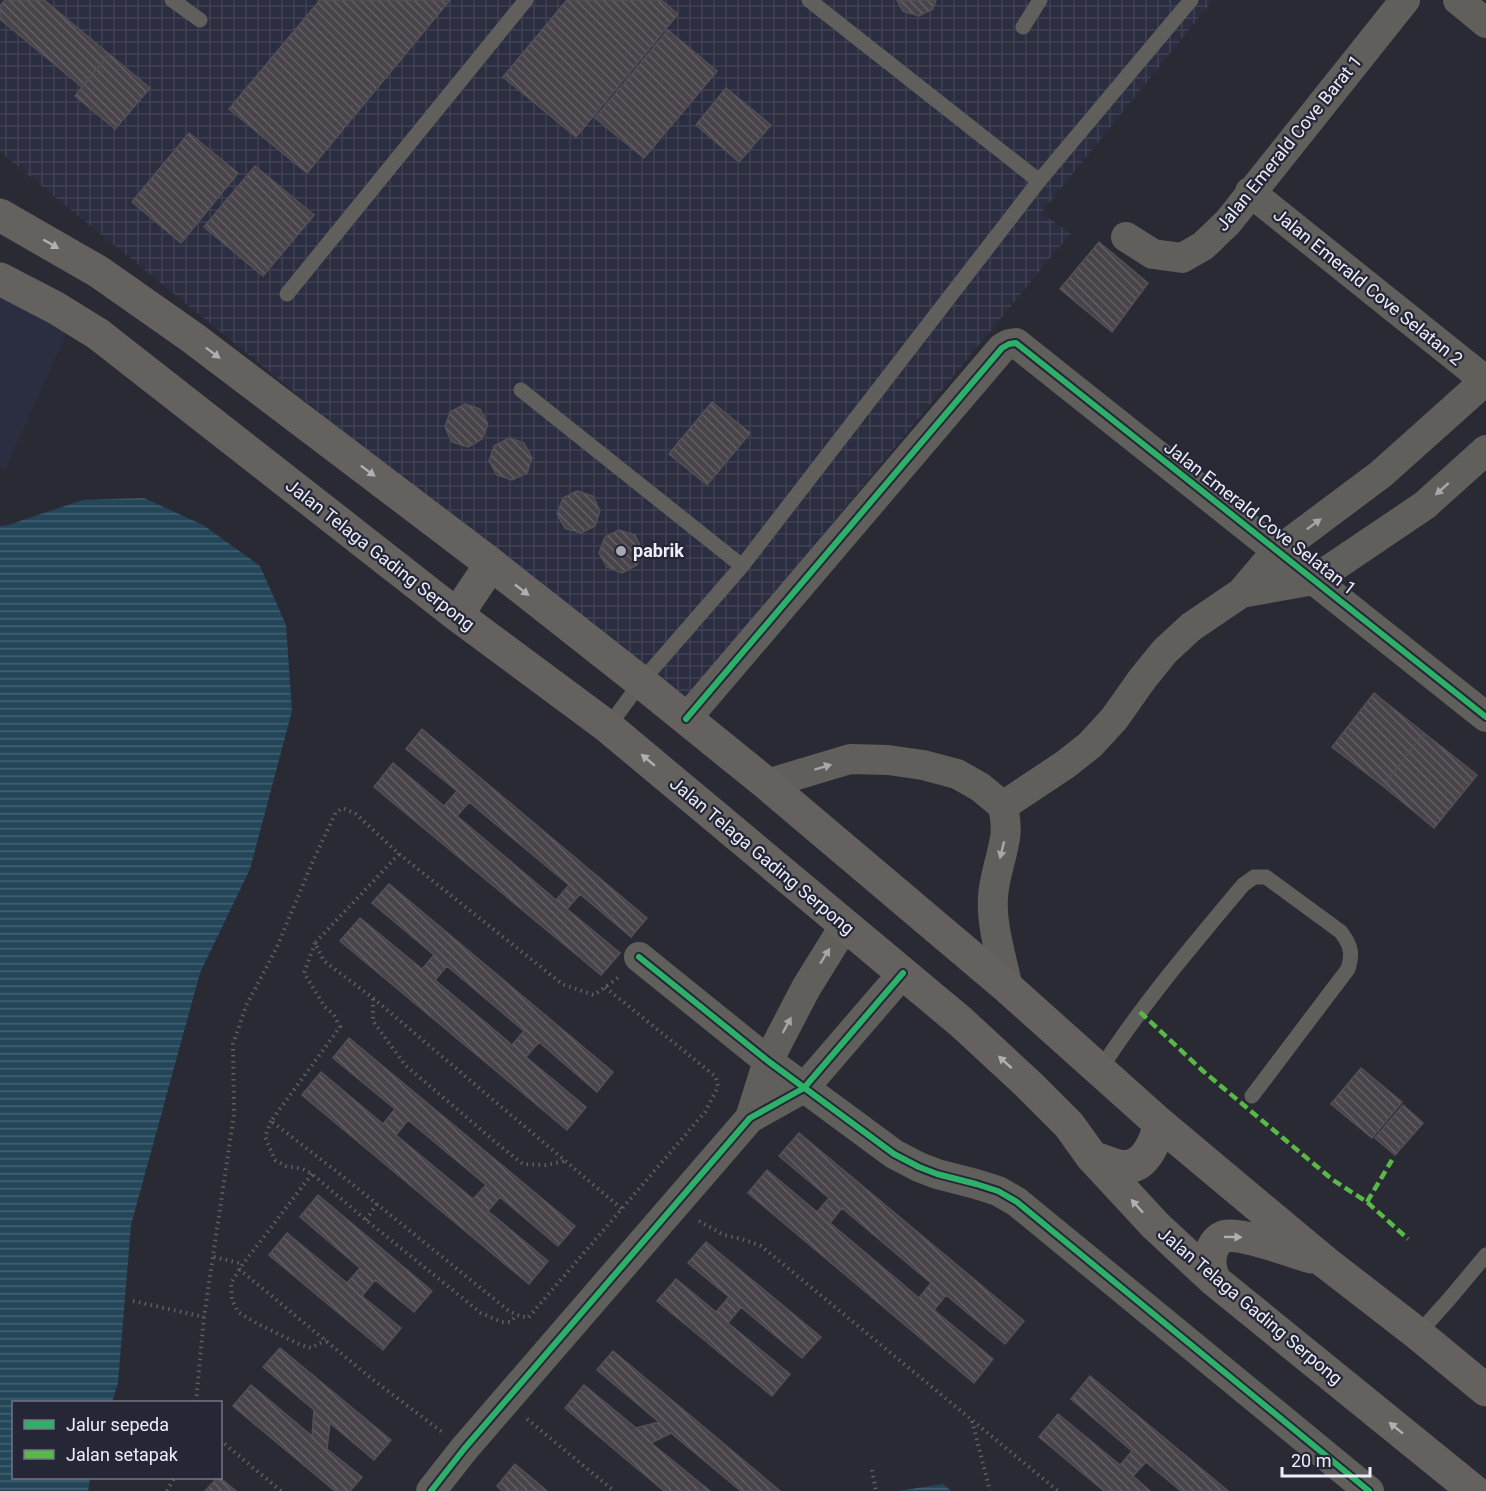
<svg xmlns="http://www.w3.org/2000/svg" width="1486" height="1491" font-family="Roboto,sans-serif">
	<defs>
		<pattern id="industrial-grid" width="8" height="8" patternUnits="userSpaceOnUse" patternTransform="scale(1.5)"><rect width="8" height="8" fill="#2b2d41"/><path d="M0 4h8M4 0v8" fill="none" stroke="#404254"/></pattern>
		<pattern id="water-rules" width="6" height="5" patternUnits="userSpaceOnUse" patternTransform="scale(1.5)"><rect width="6" height="5" fill="#244659"/><path d="M0 2.5h6" fill="none" stroke="#446172"/></pattern>
		<pattern id="building-back-hatch" width="6" height="6" patternUnits="userSpaceOnUse" patternTransform="scale(1.5)"><rect width="6" height="6" fill="#48444a"/><path d="M-1 5l2 2M0 0l6 6M5-1l2 2" fill="none" stroke="#635f65"/></pattern>
	</defs>
	<rect width="100%" height="100%" fill="#292a33"/>
	<!-- built -->
	<path fill="#2b2d41" d="M0,289L72,321L5,470L0,468Z"/>
	<!-- industrial -->
	<path fill="url(#industrial-grid)" d="M0,0H1213L1041,213L1071,233L681,707L0,152Z"/>
	<!-- water -->
	<path fill="url(#water-rules)" d="M144,498L203,525L260,566L286,625L292,711L250,869L200,973L131,1225L118,1383L112,1402H14V1478H90L88,1491H0V526L8,525L83,500Z
		M943,1484L951,1491H898Z"/>
	<!-- building -->
	<path fill="url(#building-back-hatch)" stroke="#545056" stroke-width="1.5" fill-rule="evenodd" d="M5,0H44L109,54L82,87L0,19V6Z
		M320,0H450L307,173L229,109Z
		M567,0H661L678,14L576,137L503,77Z
		M897,0H936L933,9L919,16L903,11Z
		M668,30L717,71L644,158L595,118Z
		M109,54L150,88L115,129L75,96Z
		M726,88L771,125L739,162L696,125Z
		M189,133L238,173L181,243L132,202Z
		M255,166L314,215L263,276L204,227Z
		M1099,242L1148,283L1112,332L1060,289Z
		M712,402L750,433L707,485L669,454Z
		M465,404L480,409L488,424L482,439L468,447L452,442L445,427L450,412Z
		M509,438L524,443L532,458L527,473L512,480L497,475L489,461L494,446Z
		M577,491L593,496L600,511L595,526L581,533L565,528L557,514L563,498Z
		M619,530L635,535L642,550L637,565L622,573L607,567L599,553L605,537Z
		M1374,693L1424,733L1383,786L1332,747Z
		M422,729L647,918L631,937L580,894L567,909L620,953L601,975L374,787L393,763L444,806L457,791L406,749ZM469,802L569,885L556,900L457,816Z
		M1424,733L1477,775L1434,828L1383,786Z
		M389,884L613,1072L597,1092L539,1042L526,1057L586,1107L567,1130L340,941L360,918L422,969L434,955L372,903ZM447,966L524,1031L512,1045L435,980Z
		M349,1038L575,1226L558,1246L500,1197L488,1211L548,1261L529,1284L302,1095L321,1072L383,1124L395,1109L333,1058ZM408,1120L486,1185L473,1199L396,1135Z
		M1361,1068L1402,1102L1372,1138L1331,1104Z
		M1403,1105L1423,1123L1395,1155L1375,1138Z
		M799,1133L1024,1321L1005,1344L946,1295L934,1310L993,1359L974,1383L748,1193L767,1170L817,1212L829,1198L779,1156ZM842,1208L931,1283L919,1298L830,1223Z
		M318,1195L432,1291L414,1312L375,1280L362,1296L401,1328L383,1350L269,1255L287,1233L347,1283L360,1268L300,1217Z
		M706,1242L821,1337L802,1358L741,1307L728,1323L790,1374L772,1396L657,1301L676,1279L716,1312L729,1297L688,1263Z
		M280,1348L391,1440L374,1460L330,1423L327,1449L362,1477L350,1491H335L233,1406L251,1385L312,1436L314,1410L263,1367Z
		M613,1351L780,1491H741L671,1433L651,1443L710,1491H664L565,1408L584,1385L636,1428L659,1422L597,1370Z
		M1090,1376L1228,1491H1181L1146,1462L1133,1476L1150,1491H1104L1039,1437L1058,1414L1120,1465L1132,1451L1071,1399Z
		M515,1464L547,1491H502L497,1486Z
		M217,1478H220L236,1491H205Z"/>
	<g fill="none" stroke-linecap="round" stroke-linejoin="round">
		<!-- path -->
		<path stroke="#606060" stroke-width="4" stroke-dasharray="1.5 4.5" stroke-linecap="butt" d="M399,854L315,943L324,961L373,998L622,1209
			M315,943L304,973L325,1007L334,1015L340,1027L271,1121L336,1171L509,1311L517,1315L528,1318L705,1112L718,1087L716,1077L605,987
			M373,999V1021L405,1065L499,1145L523,1164L546,1165L565,1161
			M271,1121L265,1137L275,1160L286,1166L303,1169L312,1174L366,1220L481,1313L502,1322H510L517,1315
			M312,1174L243,1264L231,1283L232,1300L238,1312L258,1324L301,1345L311,1348L326,1340
			M366,1220L377,1204
			M699,1221L724,1235L742,1239L761,1246L1058,1491
			M214,1257L243,1264
			M239,1269L372,1379L442,1432
			M133,1301L204,1317
			M196,1402L204,1317L234,1114L233,1044L246,1006L276,949L313,861L336,812L343,808L356,814L399,854L562,984L594,995L619,977
			M527,1419L614,1491
			M972,1421L990,1491
			M220,1440L281,1491
			M872,1470L876,1491
			M167,1491L174,1478"/>
		<!-- service -->
		<path stroke="#615f5c" stroke-width="15" d="M172,0L200,20
			M809,0L1039,181
			M1023,27L1040,0
			M287,294L526,0
			M521,390L742,566
			M608,727L641,682L742,566L1039,181L1191,0
			M1100,1070C1142,1004 1193,945 1243,885L1254,877H1266L1341,932C1351,946 1353,953 1348,969L1252,1096
			M1418,1334L1451,1297L1486,1255"/>
		<!-- minor -->
		<path stroke="#615f5c" stroke-width="30" d="M1458,0L1486,23
			M1250,192L1486,381
			M1126,237L1153,254L1182,258L1203,246L1228,222L1405,0
			M1241,593L1314,580L1425,505L1486,450
			M686,719L1002,348L1009,344L1016,343L1486,717
			M767,784L850,759L888,760L923,765L957,774L980,787L1003,806C1005,816 1007,827 1005,838C1002,858 994,877 993,897C991,926 1002,959 1008,988
			M1003,806L1066,764L1090,745L1114,719L1143,678L1165,651L1191,627L1241,593L1264,566L1278,551L1381,474L1486,380
			M639,957L768,1061L894,1154L919,1167L937,1174L976,1184L998,1191L1017,1202L1369,1491
			M750,1118L768,1061L806,988L845,925
			M431,1491L464,1449L750,1118L804,1088L903,973"/>
		<!-- secondary -->
		<path stroke="#64615f" stroke-width="33" d="M0,215L99,272L193,338L491,564L641,682L767,784L1008,988L1160,1124L1325,1262L1418,1334L1486,1390
			M0,279L56,308L98,334L457,615L608,727L961,1022L1028,1084L1069,1125L1092,1157L1155,1225L1214,1280L1474,1491
			M457,615L491,564
			M1092,1157C1101,1160 1110,1164 1119,1166C1145,1172 1155,1142 1160,1124
			M1214,1280C1212,1274 1210,1267 1210,1261C1210,1252 1214,1241 1223,1237C1238,1231 1294,1252 1311,1257"/>
		<!-- quiet -->
		<path stroke="#58b947" stroke-width="4.5" stroke-dasharray="9 4.5" stroke-linecap="butt" d="M1140,1012L1203,1071L1333,1180L1367,1202L1408,1239
			M1367,1202L1392,1160"/>
		<!-- cycleway casing -->
		<g stroke="#252737" stroke-width="10">
			<path id="cycleway" d="M686,719L1002,348L1009,344L1016,343L1486,717
				M639,957L768,1061L894,1154L919,1167L937,1174L976,1184L998,1191L1017,1202L1369,1491
				M431,1491L464,1449L750,1118L804,1088L903,973"/>
		</g>
		<!-- cycleway -->
		<use href="#cycleway" stroke="#2db169" stroke-width="6"/>
	</g>
	<!-- one-way arrows -->
	<defs><path id="oneway-solid" d="M-6-.8H1V-3.2L6.5 0L1 3.2V.8H-6Z" transform="scale(1.5)"/></defs>
	<g fill="#afafb4">
		<use href="#oneway-solid" transform="translate(51 244) rotate(30)"/>
		<use href="#oneway-solid" transform="translate(213 353) rotate(37)"/>
		<use href="#oneway-solid" transform="translate(368 471) rotate(37)"/>
		<use href="#oneway-solid" transform="translate(522 590) rotate(38)"/>
		<use href="#oneway-solid" transform="translate(648 760) rotate(-140)"/>
		<use href="#oneway-solid" transform="translate(1005 1062) rotate(-138)"/>
		<use href="#oneway-solid" transform="translate(1137 1206) rotate(-132)"/>
		<use href="#oneway-solid" transform="translate(1233 1237) rotate(1)"/>
		<use href="#oneway-solid" transform="translate(1396 1428) rotate(-141)"/>
	</g>
	<g fill="#a7a6aa">
		<use href="#oneway-solid" transform="translate(1442 489) rotate(138)"/>
		<use href="#oneway-solid" transform="translate(1314 524) rotate(-37)"/>
		<use href="#oneway-solid" transform="translate(823 767) rotate(-17)"/>
		<use href="#oneway-solid" transform="translate(1002 850) rotate(104)"/>
		<use href="#oneway-solid" transform="translate(825 956) rotate(-58)"/>
		<use href="#oneway-solid" transform="translate(787 1025) rotate(-62)"/>
	</g>
	<!-- markers -->
	<circle fill="#a8a9b4" stroke="#252737" stroke-width="2" cx="621" cy="551" r="6"/>
	<g text-anchor="middle" stroke-width="4.5" stroke-linejoin="round" paint-order="stroke">
		<!-- street labels -->
		<g font-size="18" fill="#edeef9" stroke="#252737">
			<text transform="translate(1289 143) rotate(-51)" y="6">Jalan Emerald Cove Barat 1</text>
			<text transform="translate(1368 287) rotate(39)" y="6">Jalan Emerald Cove Selatan 2</text>
			<text transform="translate(1260 518) rotate(38)" y="6">Jalan Emerald Cove Selatan 1</text>
			<text transform="translate(380 555) rotate(38)" y="6">Jalan Telaga Gading Serpong</text>
			<text transform="translate(762 856) rotate(40)" y="6">Jalan Telaga Gading Serpong</text>
			<text transform="translate(1250 1306) rotate(40)" y="6">Jalan Telaga Gading Serpong</text>
		</g>
		<!-- poi labels -->
		<g font-size="18" font-weight="bold" fill="#edeef9" stroke="#252737" text-anchor="start">
			<text x="633" y="557">pabrik</text>
		</g>
	</g>
	<!-- legend -->
	<rect x="12" y="1401" width="210" height="78" fill="#252737" stroke="#757785" stroke-width="1.5"/>
	<rect x="24" y="1420" width="30" height="9" fill="#2db169" stroke="#757785" stroke-width="1.5"/>
	<text x="66" y="1431" font-size="18" fill="#edeef9">Jalur sepeda</text>
	<rect x="24" y="1450" width="30" height="9" fill="#58b947" stroke="#757785" stroke-width="1.5"/>
	<text x="66" y="1461" font-size="18" fill="#edeef9">Jalan setapak</text>
	<!-- scale -->
	<path d="M1282 1467v9h88v-9" fill="none" stroke="#edeef9" stroke-width="3"/>
	<text x="1291" y="1467" font-size="18" fill="#edeef9" stroke="#252737" stroke-width="4.5" paint-order="stroke">20 m</text>
</svg>
